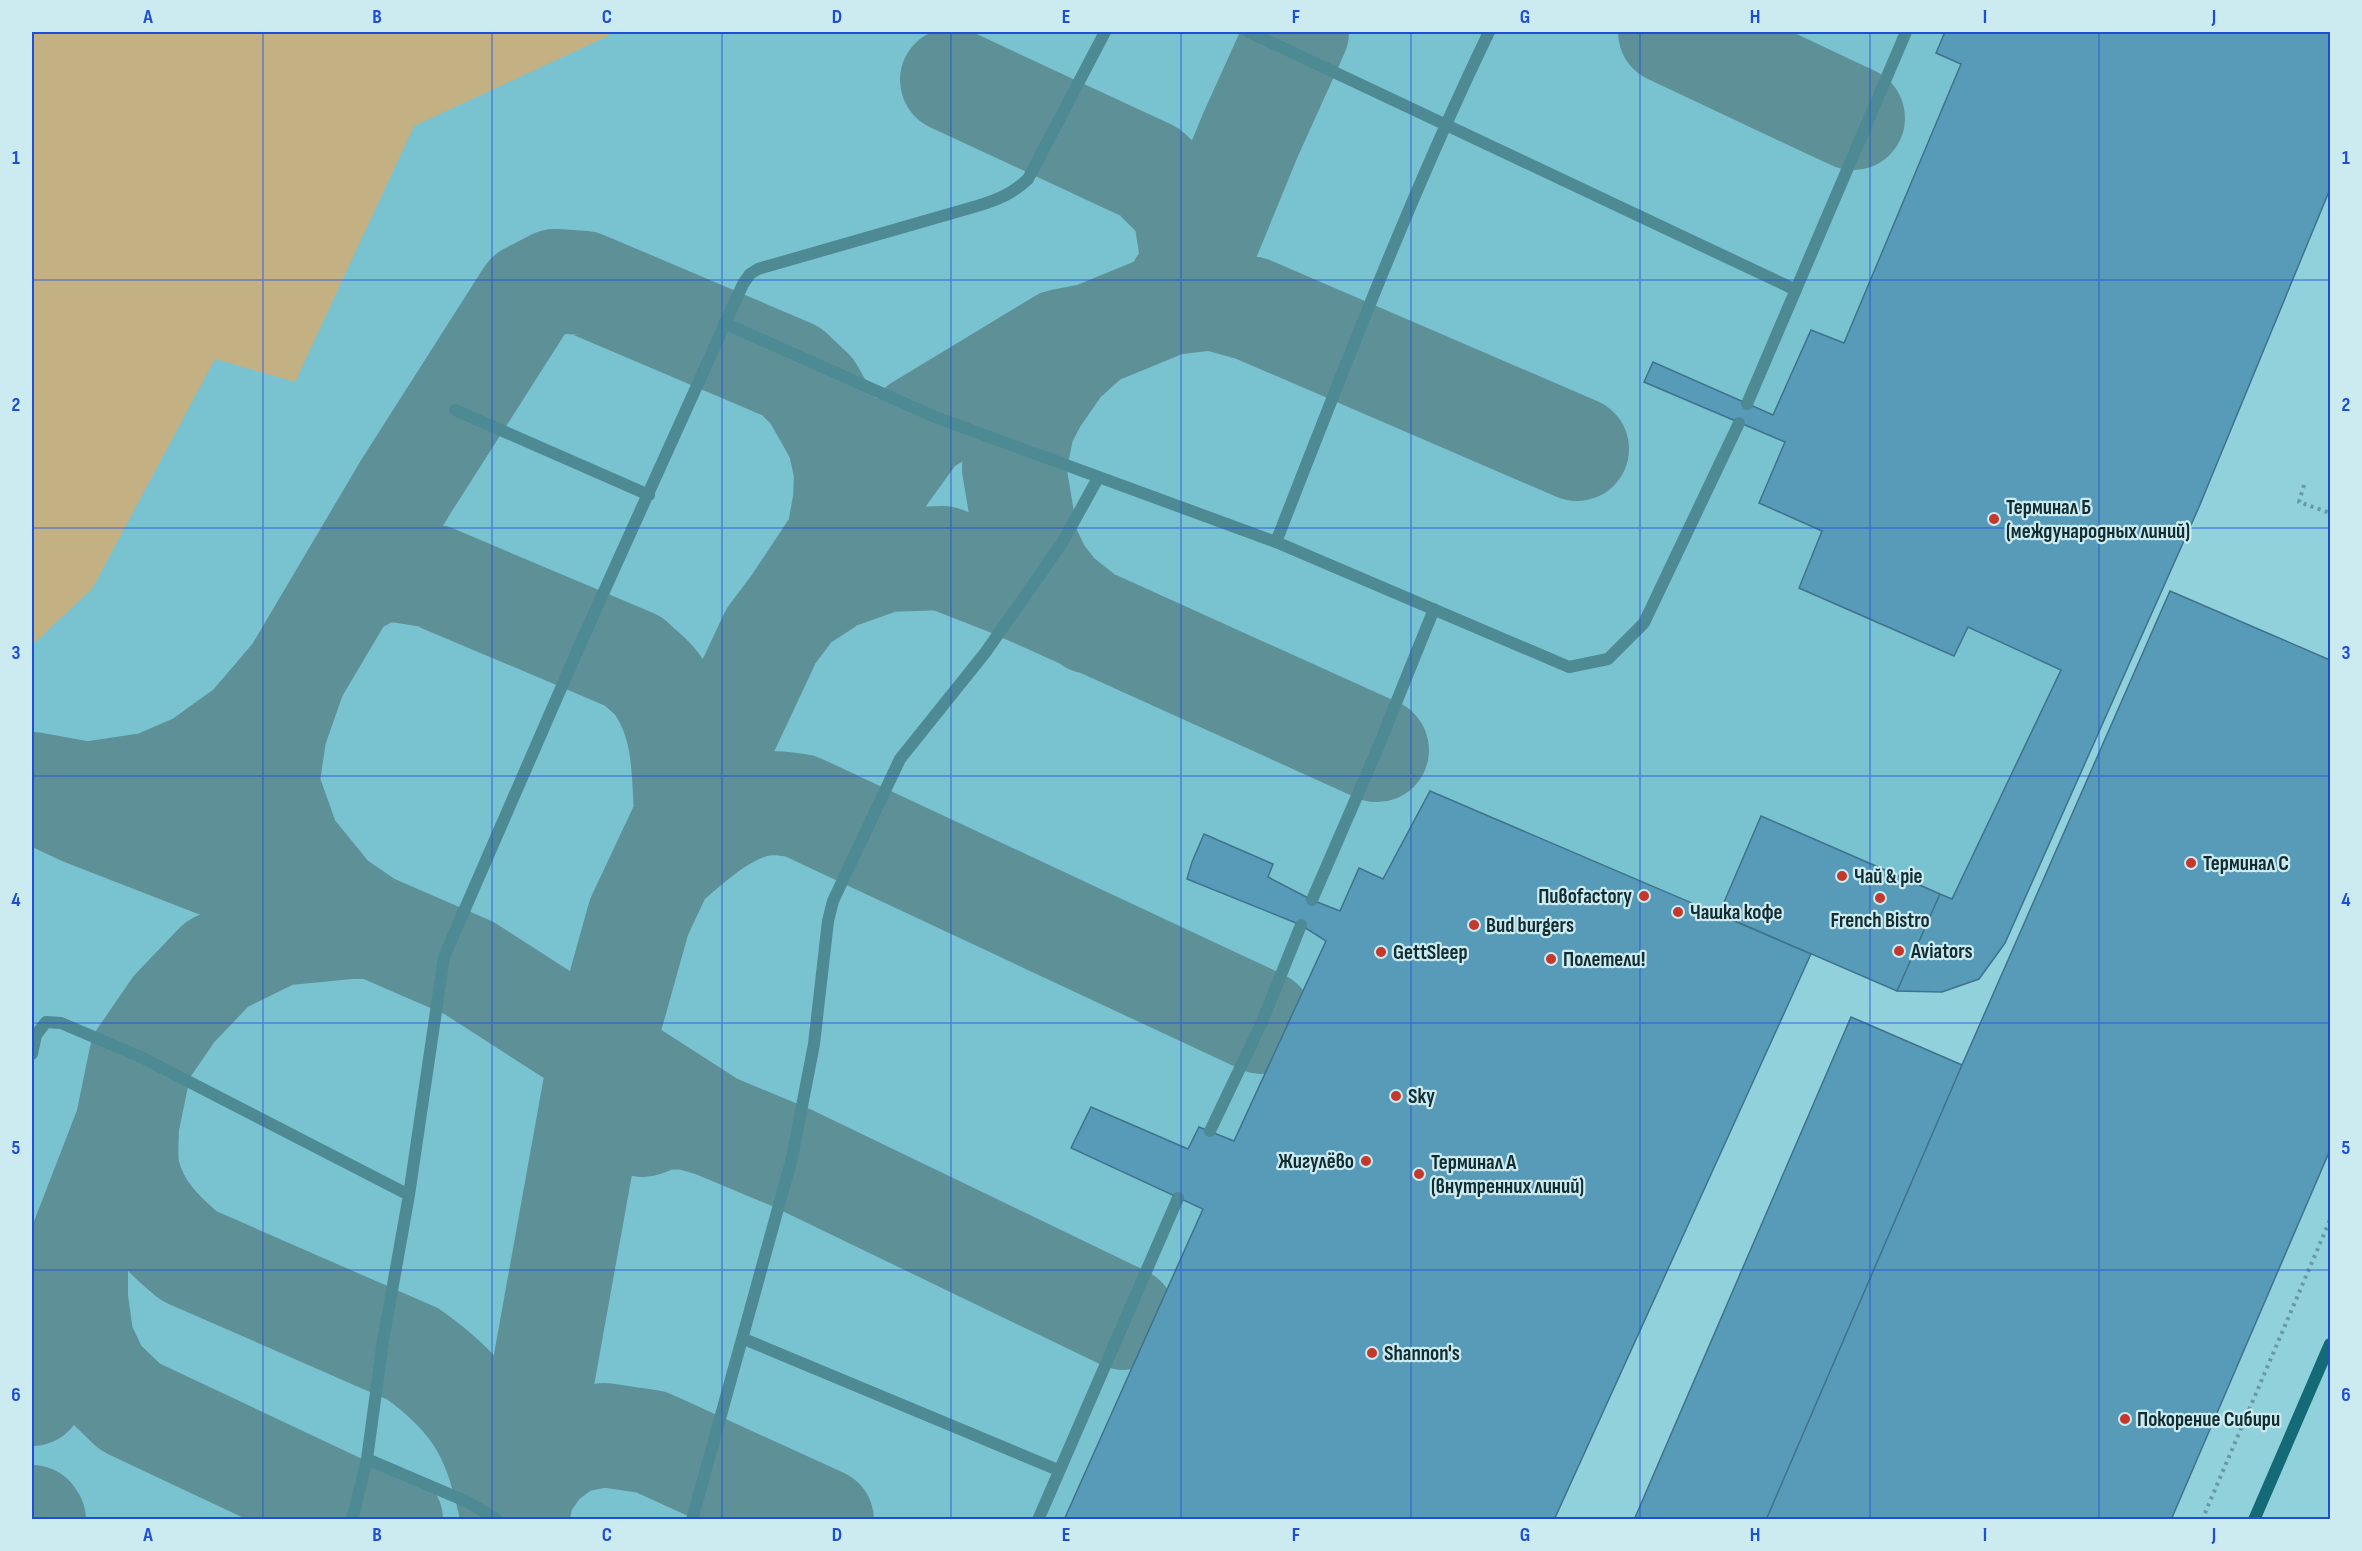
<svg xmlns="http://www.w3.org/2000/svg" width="2362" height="1551" font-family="'Sofia Sans Condensed',sans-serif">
	<rect width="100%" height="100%" fill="#90d1dc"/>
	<!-- built -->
	<path fill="#79c2cf" d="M32,32H2330V190L2199,507L2005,943L1979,979L1942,992L1897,991L1811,954L1554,1519H32Z"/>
	<!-- green -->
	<path fill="#c3b184" d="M32,32H610L608,36L414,126L295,382L215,359L92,589L32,645Z"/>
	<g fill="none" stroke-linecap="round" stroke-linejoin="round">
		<!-- taxiway -->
		<path stroke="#5e9098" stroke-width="104" d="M1670,32L1853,118
			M952,80L1150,172L1179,201L1186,217L1193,263
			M1170,303L1212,298L1252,309L1577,449
			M346,588L382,568L432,576L633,661C641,669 653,677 659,687C685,726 684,772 686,817
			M795,604L835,578L886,560L943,558L1012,585L1377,750
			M1091,622L1057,595L1040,573L1027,546L1014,468L1023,424L1036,399L1061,363L1092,335
			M295,674L275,731L267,784L289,846L332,899L364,921
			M32,784L87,794L153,784L199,764L249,728L295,674L405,488L528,295L555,281L584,283L791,371L812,391L839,439L846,472L845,501L838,539
			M48,797L82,813L370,925L469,968L713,1125
			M664,866C692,841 732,804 772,803C781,803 791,805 800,806L1262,1022
			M127,1125C127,1140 125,1157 128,1172C137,1209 161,1233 189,1256L413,1354C479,1401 498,1441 513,1520
			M643,1125L662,1118L685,1117L713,1125L792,1158L1124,1318
			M76,1257V1299L82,1342L98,1376L130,1407L353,1512L391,1520
			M32,1394L76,1257L127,1125L141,1057L174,1009L217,964L278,934L370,925
			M522,1490L542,1462L569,1442L604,1435L651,1442L822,1520
			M32,1517L34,1520
			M517,1520L601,1053L639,917L771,636L795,604L838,539L919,427L1061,341L1092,335L1170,303L1209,236L1250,136L1297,32"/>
	</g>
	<!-- building -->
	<path fill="#579bb9" stroke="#3f738b" stroke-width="1.5" d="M1945,32H2330V189L2199,507L2005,943L1979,979L1942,992L1897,991L1940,894L1952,899L2061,670L1968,627L1954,656L1799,588L1822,531L1759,503L1785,442L1644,382L1653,362L1773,415L1811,330L1844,343L1961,64L1936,53Z
		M2170,591L2330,660V1150L2171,1520H1766L1962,1065Z
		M1430,791L1811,954L1554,1520H1064L1203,1209L1071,1148L1091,1107L1188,1149L1199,1127L1234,1141L1326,941L1301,925L1187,879L1192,862L1204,834L1273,864L1268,877L1312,900L1340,911L1359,868L1383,879Z
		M1761,816L1940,894L1897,991L1719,914Z
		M1851,1017L1962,1065L1766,1520H1634Z"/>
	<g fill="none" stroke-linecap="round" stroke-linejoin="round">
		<!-- path -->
		<path stroke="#679ba4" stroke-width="4" stroke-dasharray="3 4.5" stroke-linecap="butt" d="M2304,485L2299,502L2330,513
			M2202,1520L2330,1220"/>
		<!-- lane -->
		<path stroke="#4e8a94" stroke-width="12" d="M1249,32L1796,290
			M724,323L935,417L1276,542L1569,667L1608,659L1644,623L1739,423
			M1747,404L1906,32
			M455,410L649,495
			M1276,542C1343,371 1409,198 1489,32
			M1312,900L1377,750L1434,609
			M32,1054L36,1035L46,1022L61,1023L141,1057L409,1195
			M1210,1131L1262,1022L1301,925
			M744,1339L1058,1470
			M367,1459L470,1503L497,1520
			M352,1520L367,1459L383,1341L409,1195L444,957L582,640L743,284L750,274L758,269L977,206C997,200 1012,194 1028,179L1105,32
			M692,1520L792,1158L814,1044L828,921L833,901L900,759L985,653L1062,543L1098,478
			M1038,1520L1178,1198"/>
		<!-- secondary -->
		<path stroke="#146a76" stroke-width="12" d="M2254,1520L2330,1344"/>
	</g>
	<!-- grid -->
	<path fill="none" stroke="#1d4ed8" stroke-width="1.5" stroke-opacity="0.55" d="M263,32V1520M492,32V1520M722,32V1520M951,32V1520M1181,32V1520M1411,32V1520M1640,32V1520M1870,32V1520M2099,32V1520M32,280H2330M32,528H2330M32,776H2330M32,1023H2330M32,1270H2330"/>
	<!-- markers -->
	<g fill="#c5382b" stroke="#ccebf1" stroke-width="2">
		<circle cx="1994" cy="519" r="6"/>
		<circle cx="2191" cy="863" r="6"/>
		<circle cx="1842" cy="876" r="6"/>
		<circle cx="1644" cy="896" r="6"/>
		<circle cx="1880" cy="898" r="6"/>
		<circle cx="1678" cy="912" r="6"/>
		<circle cx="1474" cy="925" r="6"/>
		<circle cx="1899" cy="951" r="6"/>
		<circle cx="1381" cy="952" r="6"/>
		<circle cx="1551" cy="959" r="6"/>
		<circle cx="1396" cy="1096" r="6"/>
		<circle cx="1366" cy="1161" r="6"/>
		<circle cx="1419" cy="1174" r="6"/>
		<circle cx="1372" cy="1353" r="6"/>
		<circle cx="2125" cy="1419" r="6"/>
	</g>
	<g text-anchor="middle" stroke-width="4.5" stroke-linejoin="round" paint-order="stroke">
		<!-- poi labels -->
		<g font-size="21" font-weight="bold" fill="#112c31" stroke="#ccebf1" text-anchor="start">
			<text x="2006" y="514">Терминал Б<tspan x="2006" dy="24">(международных линий)</tspan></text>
			<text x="2203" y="870">Терминал С</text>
			<text x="1854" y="883">Чай &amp; pie</text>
			<text x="1632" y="903" text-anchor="end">Пивоfactory</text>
			<text x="1690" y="919">Чашка кофе</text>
			<text x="1880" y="927" text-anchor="middle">French Bistro</text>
			<text x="1486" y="932">Bud burgers</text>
			<text x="1911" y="958">Aviators</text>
			<text x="1393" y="959">GettSleep</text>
			<text x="1563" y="966">Полетели!</text>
			<text x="1408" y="1103">Sky</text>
			<text x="1354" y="1168" text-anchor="end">Жигулёво</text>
			<text x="1431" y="1169">Терминал А<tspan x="1431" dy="24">(внутренних линий)</tspan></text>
			<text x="1384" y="1360">Shannon's</text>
			<text x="2137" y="1426">Покорение Сибири</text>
		</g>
	</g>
	<!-- border -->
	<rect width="2362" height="1551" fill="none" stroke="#ccebf1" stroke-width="66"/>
	<rect x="33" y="33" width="2296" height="1485" fill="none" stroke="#1d4ed8" stroke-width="2"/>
	<g font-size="20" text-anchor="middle" font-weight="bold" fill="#1d4ed8">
		<text x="148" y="23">A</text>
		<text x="377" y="23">B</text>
		<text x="607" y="23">C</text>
		<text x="837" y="23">D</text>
		<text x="1066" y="23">E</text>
		<text x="1296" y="23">F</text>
		<text x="1525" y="23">G</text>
		<text x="1755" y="23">H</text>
		<text x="1985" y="23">I</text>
		<text x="2214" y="23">J</text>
		<text x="16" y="164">1</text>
		<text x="2346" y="164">1</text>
		<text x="16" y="411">2</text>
		<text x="2346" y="411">2</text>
		<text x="16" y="659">3</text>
		<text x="2346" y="659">3</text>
		<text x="16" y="906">4</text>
		<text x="2346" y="906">4</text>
		<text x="16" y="1154">5</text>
		<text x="2346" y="1154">5</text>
		<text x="16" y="1401">6</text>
		<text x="2346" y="1401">6</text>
		<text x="148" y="1541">A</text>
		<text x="377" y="1541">B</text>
		<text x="607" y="1541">C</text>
		<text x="837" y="1541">D</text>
		<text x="1066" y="1541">E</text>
		<text x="1296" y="1541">F</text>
		<text x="1525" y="1541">G</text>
		<text x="1755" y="1541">H</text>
		<text x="1985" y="1541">I</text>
		<text x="2214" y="1541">J</text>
	</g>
</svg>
